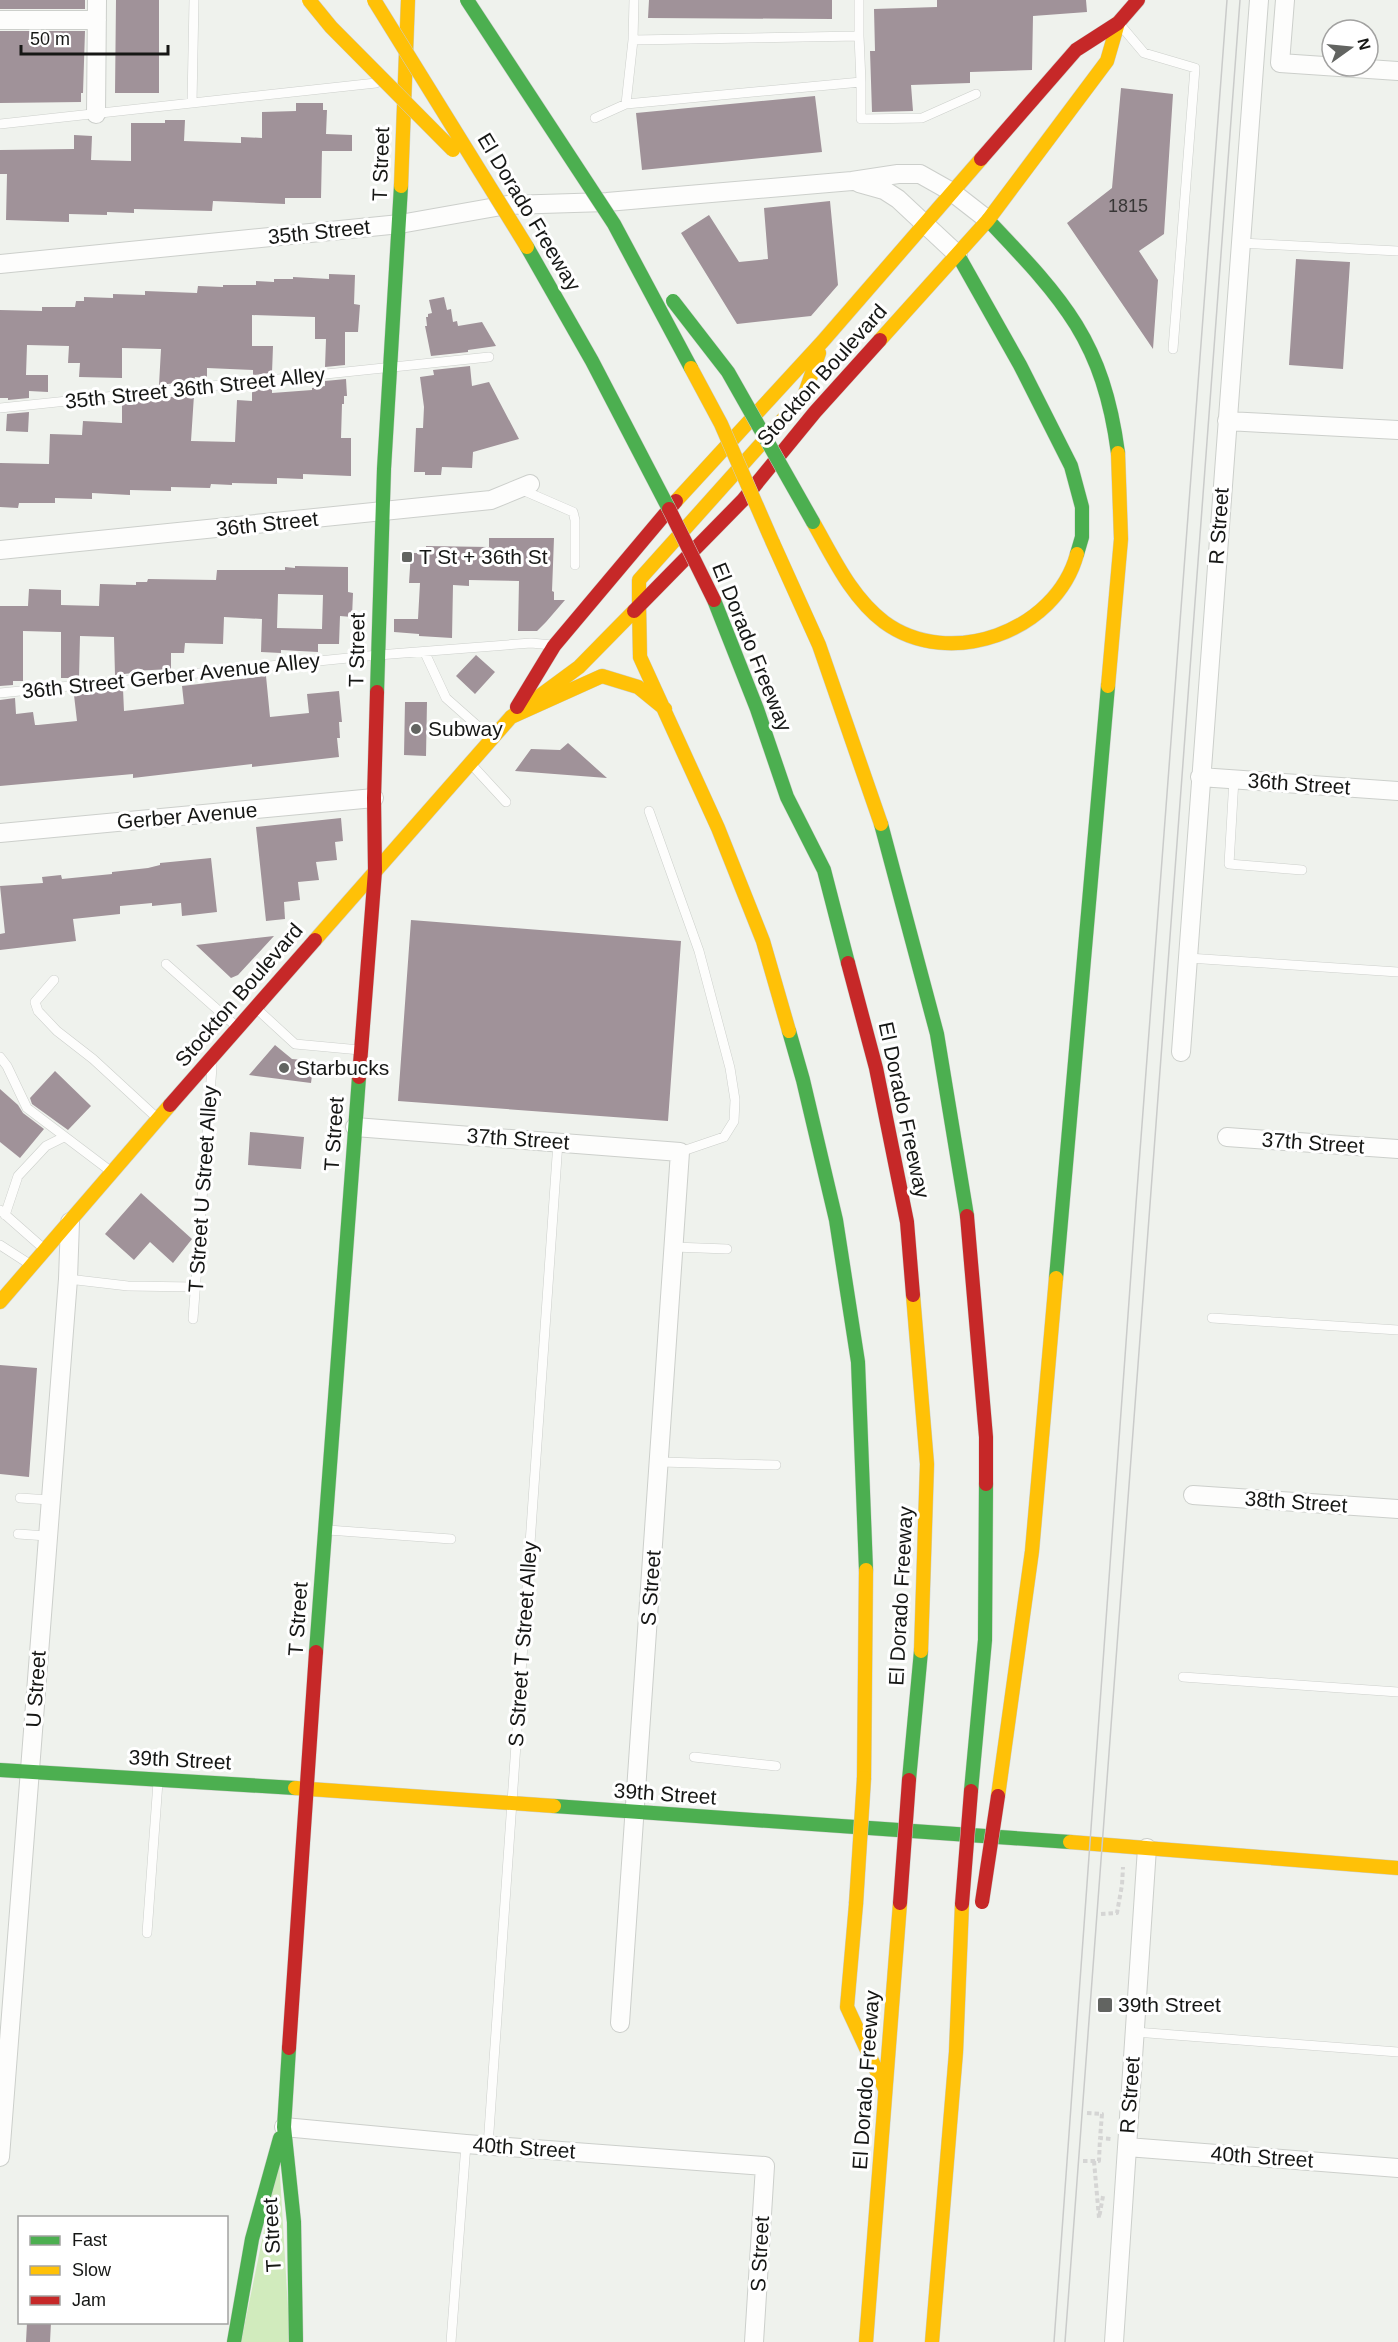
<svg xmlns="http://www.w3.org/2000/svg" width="1398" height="2342" font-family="Arial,sans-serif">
	<rect width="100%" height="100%" fill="#eff2ed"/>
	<!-- green -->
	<path fill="#d1ebbd" d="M279,2158L290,2342H241Z"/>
	<!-- building -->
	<path fill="#a09299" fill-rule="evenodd" d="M0,0H85V9H0Z
		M116,0H159V93H115Z
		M649,0H832V19L648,18Z
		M937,0H1086L1087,12L1033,16L1032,70L970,72V83L911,85L913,111L872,112L870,51H875L874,9L937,7Z
		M0,31H85L83,93H81V102L0,103Z
		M1121,88L1173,94L1164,234L1139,251L1158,280L1153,349L1067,223L1112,188Z
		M815,96L822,152L642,170L636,113Z
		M296,103H323V110H327L326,134L352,135V151H322L321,198H285V204L213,201L212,211L134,209V213L107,212V215L69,214V222L6,220L7,174H0V150L74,149V135L92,136L91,160L131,161V123H165V120H185L184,141L241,143V137L262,138V112L296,111Z
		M830,201L838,285L811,316L737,324L681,233L709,215L739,262L768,259L764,208Z
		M1296,259L1350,262L1343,369L1289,365Z
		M329,274L355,275L354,304L360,305L358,332H345V365L325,367L326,339H315V317L252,315V346H273L272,373L253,375V370L207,368V378L195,377L194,381L159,385L161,349L122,348V378L79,377L80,363H68L69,346L27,345L26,375H48V392L29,391V398L8,400V398H0V310L42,311V307H75L76,301H84V297L113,298V294L145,295V291L197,293L198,286L223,287V285H256V281L274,282V279H293V277L329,279Z
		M444,297L447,310L451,309L453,322L457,321L458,326L482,322L496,346L468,350V352L431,356L425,326H427L426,317H428V314L432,313L429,300Z
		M470,366L472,386L489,382L519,439L473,452L472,468L442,467L441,475H425V472H414L416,428H423L424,407L420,377L434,375L433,370Z
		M346,379L347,396H344V404H342L341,438H351V476L303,474V479L277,478V484L232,483V485L211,484L210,488L171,487V491L130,490V495L92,493V499L55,498V503H19L18,508L0,507V463L49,464L50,434L82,435L83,421L122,423V402L158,401L159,398L194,395L191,441L235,442L237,400L252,401V388L272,386V393L312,390V388L325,386V381Z
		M29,412L28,432L6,431L7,414Z
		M489,538H554L552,591L554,592V600H565L546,622L537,631H518L519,581L469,580V586L453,585L452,638L419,636V634L394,632V619H418L420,583H409L411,553H419V549H426V546L489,547Z
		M295,566L348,567V592L353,593L352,617L340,616L339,644H318V652L281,650V653L261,652L262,619L224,617L223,644L185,643L184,653H171V669L133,671V673L115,675L114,637L80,636L79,678H61V632L23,631V681H13V685L0,686V606H28L29,589L61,590V605L99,606L100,584L136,585V582H147L148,579L216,580L217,570H285V567L295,568ZM278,594L323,595L322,629L277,628Z
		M476,655L495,672L475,694L456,676Z
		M266,676L270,717L309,713L307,694L339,691L342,722H339L340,738H337L339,757L252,767V764L133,778V774L0,786V700L15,698L16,714L33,712L35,725H38L77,721L74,695L123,689L124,711L184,704L182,686Z
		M405,702H427L426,756L404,755Z
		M568,743L607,778L515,771L531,749L560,750Z
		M341,818L343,841L335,842L337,860L316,862L319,880L298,882L300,900L284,902L285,919L266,921L256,827Z
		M211,858L217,912L182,916L181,903L152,906V903L120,906V914L73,919L76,941L0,950V934L5,933L0,886L43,883L42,877L61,875L62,879L112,874V872L148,868L160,865V863Z
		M411,920L681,941L668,1121L398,1101Z
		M274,936L238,975L231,978L196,945Z
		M275,1045L292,1059L314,1061L311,1083L249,1075Z
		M55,1071L91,1106L68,1130L32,1104L30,1098Z
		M0,1089L18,1105L23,1113L44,1129L20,1158L0,1142Z
		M250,1132L304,1137L301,1169L248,1165Z
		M141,1193L192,1239L173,1263L150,1242L134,1260L105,1234Z
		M0,1365L37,1368L29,1477L0,1474Z
		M27,2322H51L50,2342H26Z"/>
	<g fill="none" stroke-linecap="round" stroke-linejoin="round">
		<!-- lane casing -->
		<g stroke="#cccfcb" stroke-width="10">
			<path id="lane" d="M634,0L633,40L859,36V0
				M1122,27L1144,53L1195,68L1173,349
				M633,40L626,104L861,82L859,36
				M861,82V119L922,118L976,94
				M192,103L194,0
				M595,118L626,104
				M0,124L376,83
				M1240,243L1398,251
				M0,408L489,357
				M520,489L573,512L575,520V565
				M425,653L446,698L490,737
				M0,693L378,655L531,643L552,645
				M471,764L506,802
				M1234,779L1229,864L1302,870
				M649,811L699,951L730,1068L735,1100L734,1121L724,1137L680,1152
				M1188,958L1398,972
				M166,964L237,1027
				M54,980L35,1002L38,1011L57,1031L93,1059L156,1117
				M258,1010L295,1044L360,1050
				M0,1057L7,1066L27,1108L109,1170
				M0,1210L43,1248
				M5,1215L18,1176L46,1146L64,1137
				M0,1245L31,1265
				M674,1247L727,1249
				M68,1279L128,1286L195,1287
				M1212,1318L1398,1330
				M193,1319L212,1067
				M660,1462L776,1465
				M20,1498L50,1500
				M328,1530L451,1539
				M18,1534L47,1536
				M1183,1677L1398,1692
				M694,1757L776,1766
				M147,1933L158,1782
				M1135,2032L1398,2052
				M488,2146L558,1142
				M451,2342L466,2144"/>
		</g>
		<!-- street casing -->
		<g stroke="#cccfcb" stroke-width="20">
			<path id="street" d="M1285,0L1280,63L1398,71
				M0,20H97
				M96,114L97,0
				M859,183L884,190L898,199L958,255
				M0,264L400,224L507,205L607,202L852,181L898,174H920L952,192L988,220
				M1227,421L1398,430
				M0,550L491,500L530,484
				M1200,777L1398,791
				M0,833L374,798
				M1181,1052L1259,0
				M355,1127L680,1152L620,2023
				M1227,1137L1398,1149
				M1193,1495L1398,1509
				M284,2127L466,2144L765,2166L754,2342
				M1127,2147L1398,2168
				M0,2157L68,1279L70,1222
				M1114,2342L1147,1848"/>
		</g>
		<!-- fast casing -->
		<g stroke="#cccfcb" stroke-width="15">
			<path id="fast" d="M988,220C1063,299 1103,340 1118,453
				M958,255L1020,365L1071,466L1082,507V537L1077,554
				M714,600L757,709L787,797L824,870L848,963
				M377,692L384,469L401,186
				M881,824L937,1034L967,1216
				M789,1031L803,1080L836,1220L858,1362L866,1570
				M1056,1278L1108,686
				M316,1652L359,1077
				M0,1770L295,1788
				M909,1780L921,1651
				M971,1791L985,1640L986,1484
				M554,1806L1070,1842
				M289,2048L284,2127L294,2222L296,2342
				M234,2342L252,2239L280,2138"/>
		</g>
		<!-- slow casing -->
		<g stroke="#cccfcb" stroke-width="15">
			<path id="slow" d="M401,186L408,0
				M880,340L988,220L1107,61L1118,23
				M676,501L823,341L981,159
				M813,522C833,557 851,597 884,622C949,670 1056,632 1077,554
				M773,543L819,645L881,824
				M639,604V580L804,396L819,353
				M639,604L640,657L718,828L763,941L789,1031
				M1108,686L1121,539L1118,453
				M511,717L602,676L638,687L665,709
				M315,940L511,717L579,667L634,611
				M913,1295L927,1464L921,1651
				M0,1302L170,1105
				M864,1778L866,1570
				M295,1788L554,1806
				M998,1796L1032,1551L1056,1278
				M1070,1842L1398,1868
				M856,1904L847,2007L885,2089
				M866,2342L900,1903
				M932,2342L956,2052L962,1904"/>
		</g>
		<!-- jam casing -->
		<g stroke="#cccfcb" stroke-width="15">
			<path id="jam" d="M981,159L1076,50L1118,23L1138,0
				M634,611L743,500L815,412L880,340
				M517,707L554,646L676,501
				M848,963L876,1068L907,1222L913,1295
				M359,1077L375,871L374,798L377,692
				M170,1105L315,940
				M967,1216L986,1437V1484
				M289,2048L316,1652"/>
		</g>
		<!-- path -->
		<path stroke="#d5d5d4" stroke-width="4" stroke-dasharray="4.5 3" stroke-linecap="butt" d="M1101,1914L1117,1913L1122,1885L1123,1867
			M1087,2113L1102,2114L1100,2138
			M1083,2161H1099L1100,2138L1111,2139
			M1094,2161L1099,2218L1103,2196"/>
		<!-- lane -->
		<use href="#lane" stroke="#fdfdfc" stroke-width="9"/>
		<!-- street -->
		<use href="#street" stroke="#fdfdfc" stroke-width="18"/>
		<!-- fast -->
		<use href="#fast" stroke="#4caf50" stroke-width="14"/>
		<!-- slow -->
		<use href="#slow" stroke="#ffc107" stroke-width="14"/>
		<!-- jam -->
		<use href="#jam" stroke="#c62828" stroke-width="14"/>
		<!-- tram -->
		<path stroke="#cacbca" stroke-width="1.5" d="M1054,2342L1136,1204L1227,0
			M1065,2342L1240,0"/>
		<!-- fast-bridge casing -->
		<g stroke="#cbccca" stroke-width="15" stroke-linecap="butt">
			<path id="fast-bridge" d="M467,0L614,224L691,368
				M527,247L592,361L669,509
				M673,301L728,372L813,522"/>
		</g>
		<!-- slow-bridge casing -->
		<g stroke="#cbccca" stroke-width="15" stroke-linecap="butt">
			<path id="slow-bridge" d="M309,0L331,27L453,150
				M374,0L527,247
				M691,368L721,424L773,543
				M856,1904L864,1778"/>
		</g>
		<!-- jam-bridge casing -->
		<g stroke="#cbccca" stroke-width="15" stroke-linecap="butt">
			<path id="jam-bridge" d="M669,509L714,600
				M982,1902L998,1796
				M900,1903L909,1780
				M962,1904L971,1791"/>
		</g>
		<!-- fast-bridge -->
		<use href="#fast-bridge" stroke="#4caf50" stroke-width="14"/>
		<!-- slow-bridge -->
		<use href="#slow-bridge" stroke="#ffc107" stroke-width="14"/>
		<!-- jam-bridge -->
		<use href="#jam-bridge" stroke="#c62828" stroke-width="14"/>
	</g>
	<!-- markers -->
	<g fill="#626461" stroke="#fff" stroke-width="2">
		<rect x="401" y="551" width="12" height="12" rx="3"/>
		<circle cx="416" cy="729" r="6"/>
		<circle cx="284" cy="1068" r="6"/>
		<rect x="1097" y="1997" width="16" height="16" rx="3"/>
	</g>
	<g text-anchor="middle" stroke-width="6" stroke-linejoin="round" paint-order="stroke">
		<!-- number labels -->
		<g font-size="18" fill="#383636">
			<text x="1128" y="212">1815</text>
		</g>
		<!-- street labels -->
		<g font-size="21" fill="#161715" stroke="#fff">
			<text transform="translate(381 164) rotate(-88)" y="7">T Street</text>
			<text transform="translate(529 212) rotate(59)" y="7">El Dorado Freeway</text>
			<text transform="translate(319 232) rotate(-6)" y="7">35th Street</text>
			<text transform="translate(822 375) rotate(-48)" y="7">Stockton Boulevard</text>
			<text transform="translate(195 388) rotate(-6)" y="7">35th Street 36th Street Alley</text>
			<text transform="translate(267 524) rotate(-6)" y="7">36th Street</text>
			<text transform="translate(1219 526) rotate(-86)" y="7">R Street</text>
			<text transform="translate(752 647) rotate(68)" y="7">El Dorado Freeway</text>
			<text transform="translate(357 650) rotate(-89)" y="7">T Street</text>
			<text transform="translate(171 676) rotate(-6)" y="7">36th Street Gerber Avenue Alley</text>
			<text transform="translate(1299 784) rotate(4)" y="7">36th Street</text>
			<text transform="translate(187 816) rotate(-5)" y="7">Gerber Avenue</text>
			<text transform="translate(239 995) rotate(-49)" y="7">Stockton Boulevard</text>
			<text transform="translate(904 1110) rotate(78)" y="7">El Dorado Freeway</text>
			<text transform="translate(334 1134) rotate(-86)" y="7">T Street</text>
			<text transform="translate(518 1139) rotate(4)" y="7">37th Street</text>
			<text transform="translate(1313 1143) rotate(4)" y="7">37th Street</text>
			<text transform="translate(203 1189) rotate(-86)" y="7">T Street U Street Alley</text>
			<text transform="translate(1296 1502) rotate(4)" y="7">38th Street</text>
			<text transform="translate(651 1588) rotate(-86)" y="7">S Street</text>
			<text transform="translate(901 1596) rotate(-87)" y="7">El Dorado Freeway</text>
			<text transform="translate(298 1619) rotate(-86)" y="7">T Street</text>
			<text transform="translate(523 1644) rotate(-86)" y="7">S Street T Street Alley</text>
			<text transform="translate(36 1689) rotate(-86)" y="7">U Street</text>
			<text transform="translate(180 1760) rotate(3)" y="7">39th Street</text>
			<text transform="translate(665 1794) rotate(4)" y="7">39th Street</text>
			<text transform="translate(866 2080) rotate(-86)" y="7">El Dorado Freeway</text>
			<text transform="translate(1130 2095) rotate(-86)" y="7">R Street</text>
			<text transform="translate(524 2148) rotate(4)" y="7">40th Street</text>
			<text transform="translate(1262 2157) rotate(4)" y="7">40th Street</text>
			<text transform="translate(272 2235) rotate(-93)" y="7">T Street</text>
			<text transform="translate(760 2254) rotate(-87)" y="7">S Street</text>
		</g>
		<!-- poi labels -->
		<g font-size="21" fill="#161715" stroke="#fff" text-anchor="start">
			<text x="419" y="564">T St + 36th St</text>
			<text x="428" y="736">Subway</text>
			<text x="296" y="1075">Starbucks</text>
			<text x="1118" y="2012">39th Street</text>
		</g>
	</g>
	<!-- legend -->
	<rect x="18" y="2216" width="210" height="108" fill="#ffffff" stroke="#a2a2a1" stroke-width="1.5"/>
	<rect x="30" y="2236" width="30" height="9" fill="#4caf50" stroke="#a2a2a1" stroke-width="1.5"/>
	<text x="72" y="2246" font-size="18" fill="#161715">Fast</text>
	<rect x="30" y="2266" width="30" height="9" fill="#ffc107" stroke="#a2a2a1" stroke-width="1.5"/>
	<text x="72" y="2276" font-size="18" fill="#161715">Slow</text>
	<rect x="30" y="2296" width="30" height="9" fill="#c62828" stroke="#a2a2a1" stroke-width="1.5"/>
	<text x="72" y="2306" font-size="18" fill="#161715">Jam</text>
	<!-- north arrow -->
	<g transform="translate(1350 48) rotate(75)"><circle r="28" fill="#ffffff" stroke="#a2a2a1" stroke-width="1.5"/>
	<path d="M0-4.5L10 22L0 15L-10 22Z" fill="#626461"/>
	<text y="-9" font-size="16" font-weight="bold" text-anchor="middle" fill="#161715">N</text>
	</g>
	<!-- scale -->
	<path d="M21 45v9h147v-9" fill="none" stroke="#161715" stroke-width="3"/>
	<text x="30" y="45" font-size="18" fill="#161715" stroke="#ffffff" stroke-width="4.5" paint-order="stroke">50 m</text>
</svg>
